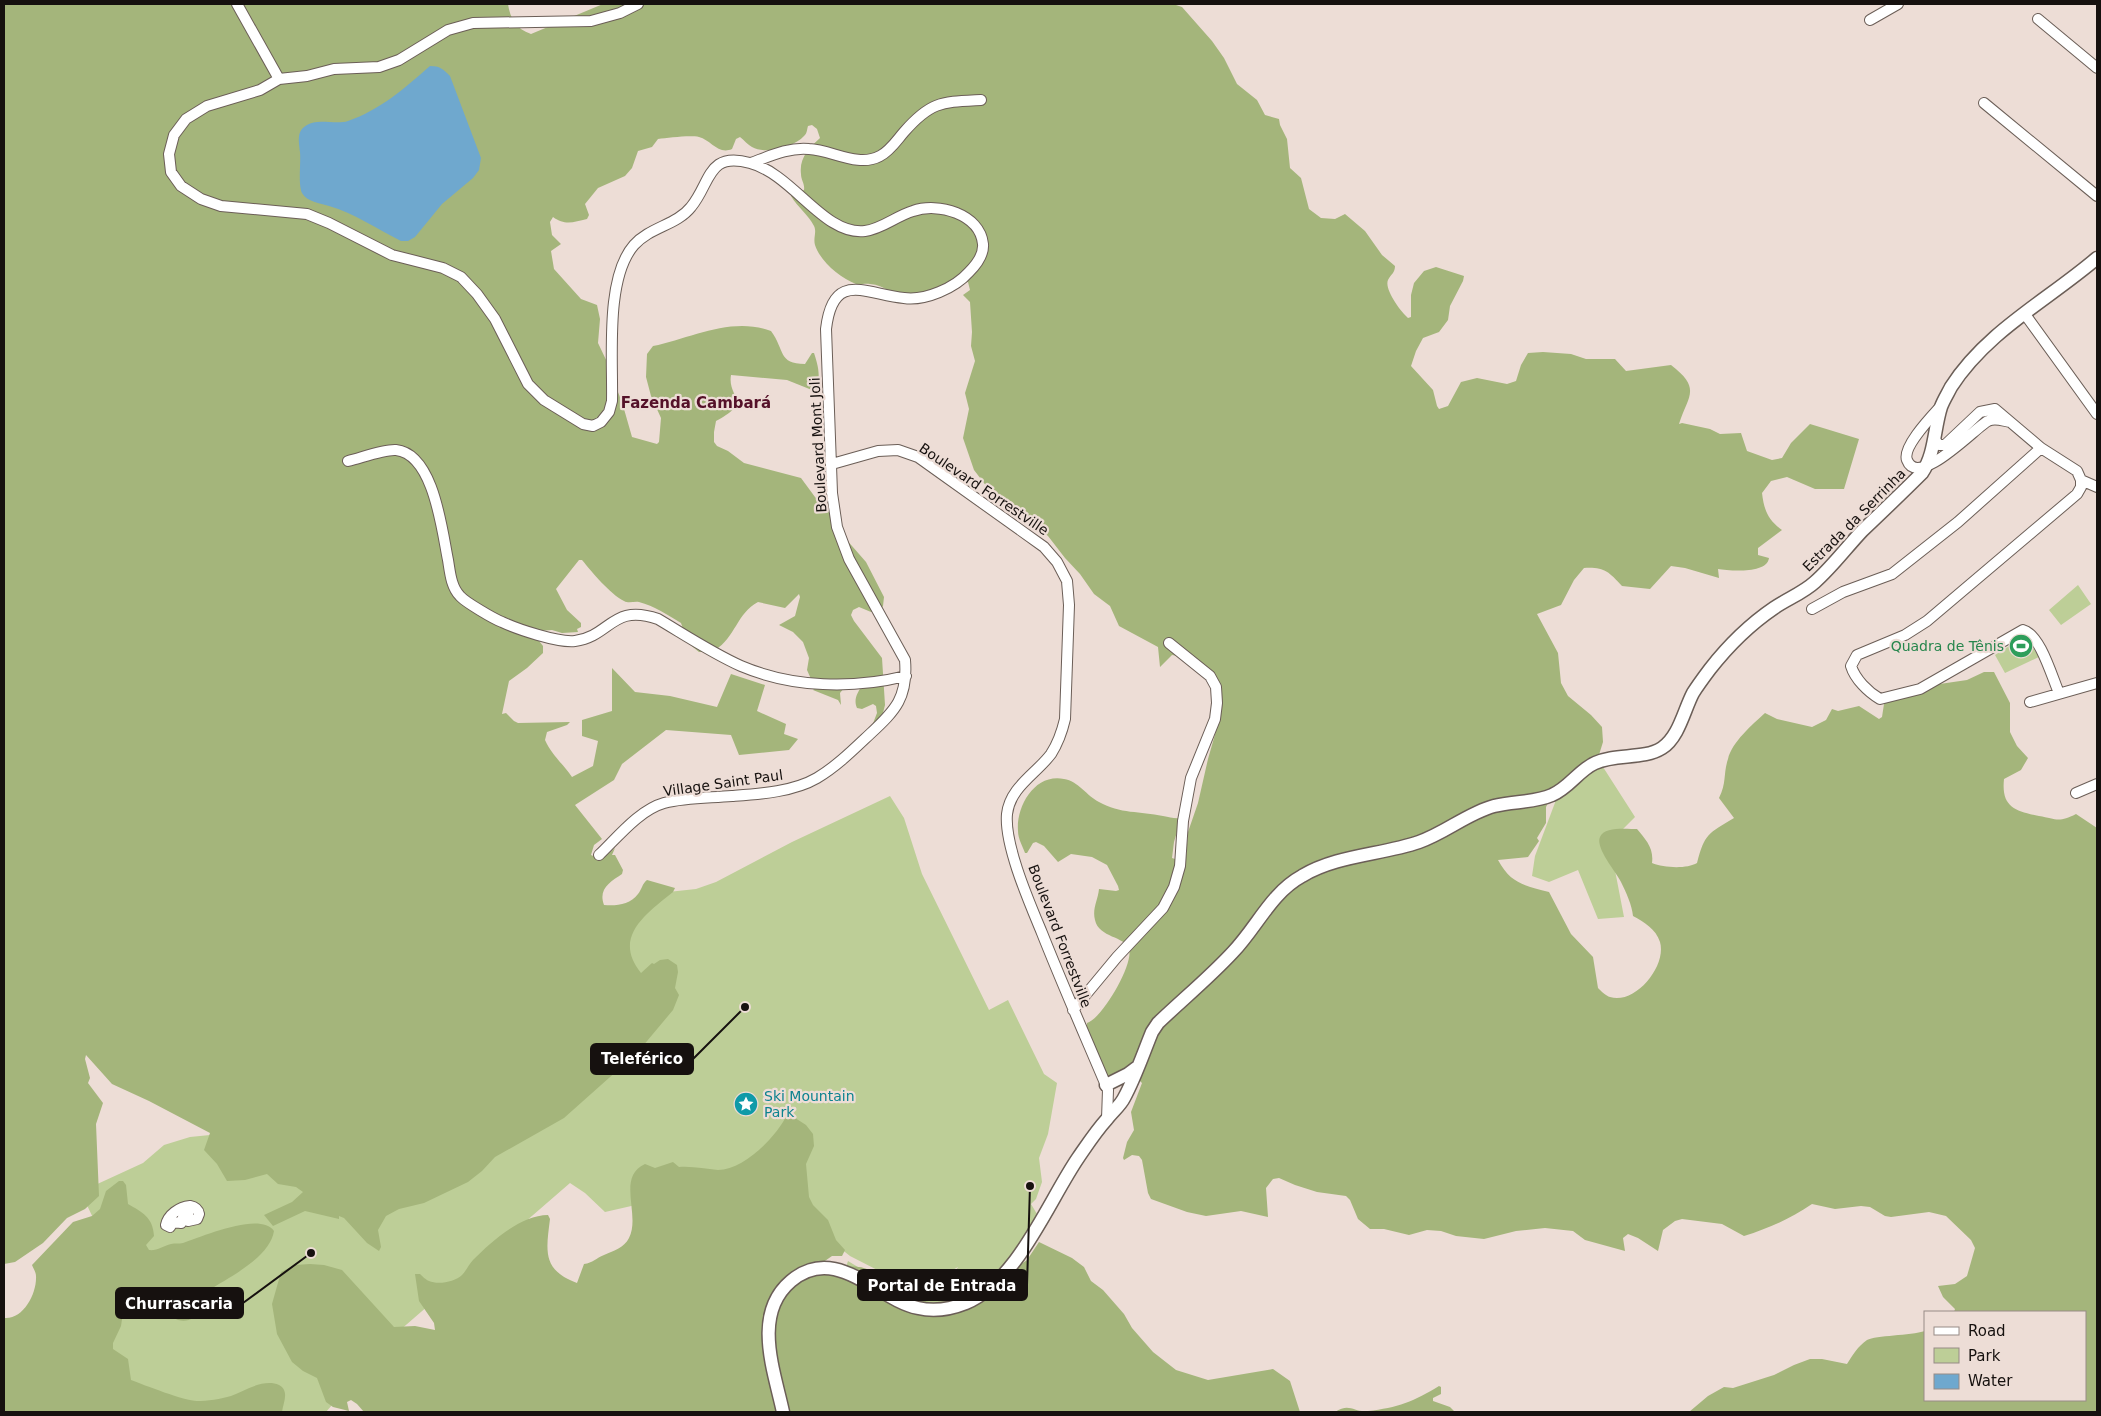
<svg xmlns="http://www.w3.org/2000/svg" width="2101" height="1416" font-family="'DejaVu Sans',sans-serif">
	<rect width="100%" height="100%" fill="#edddd6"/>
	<!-- green -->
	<path fill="#bdce97" d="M2078,585L2091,604L2061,625L2049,610Z
		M2025,636L2039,657L2005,673L1995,655Z
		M1603,767L1635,817L1620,832L1613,860L1624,917L1598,919L1578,870L1549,882L1532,876L1535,856L1556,800L1588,772Z
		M890,796L904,818L922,874L989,1010L1008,1000L1044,1074L1057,1083L1048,1134L1039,1158L1042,1182L1036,1199L1031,1204L1037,1214C1022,1256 971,1314 922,1304C914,1302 905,1296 898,1293C881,1284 863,1275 846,1267L848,1261C858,1267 869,1274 879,1279C904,1291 942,1292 958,1267L938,1278L915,1281L891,1277L850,1256L826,1237L710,1188L605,1212L585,1193L570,1183L384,1344L326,1412H217L107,1377L95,1222L85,1201L93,1186L143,1163L164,1145L190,1137L220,1134L612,938L668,892L696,889L716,882L792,842Z"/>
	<!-- forest -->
	<path fill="#a4b57b" d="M4,4H508C510,18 516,29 531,34L603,4H1173L1182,7L1212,41L1224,58L1237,84L1257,100L1265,115L1279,119L1280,125L1287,139L1290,168L1301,178L1309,209L1321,218L1335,219L1345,214L1365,231L1382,255L1395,266C1395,273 1391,274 1388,280C1384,289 1400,311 1408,318L1411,317V295L1414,283L1424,271L1436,267L1464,276L1463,281L1450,306L1448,320L1439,332L1423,338L1416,351L1411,366L1433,390L1437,406L1439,409L1448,406L1461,382L1477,378L1507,384L1516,381L1521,365L1528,353L1543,352L1571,354L1586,359H1615L1626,371L1671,365C1702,389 1688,395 1679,424L1682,423L1710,429L1720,434L1741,433L1747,451L1772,460L1782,458L1791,443L1810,424L1859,439L1844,489H1815L1787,477L1771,481L1762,493C1764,510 1768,520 1782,530L1758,548V555L1769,558C1767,574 1730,571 1718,569L1719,578L1685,568L1671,566L1650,589L1622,586C1608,571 1604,567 1584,568L1574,580L1561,605L1537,614L1558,653L1561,683L1568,696L1591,715L1602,727L1603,742L1598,758L1550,799L1546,807V823L1537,838L1539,841L1528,857L1498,860C1511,884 1524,885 1549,892L1571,934L1593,957L1598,988C1601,991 1606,996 1610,997C1635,1005 1667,966 1660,942C1656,929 1644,922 1633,916C1632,905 1626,892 1621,882C1616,872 1595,848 1600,837C1604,826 1628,829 1637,829C1646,840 1654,848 1652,863C1664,868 1687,869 1697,863C1705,833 1708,834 1734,818L1719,798C1727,782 1723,774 1728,759C1732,742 1752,725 1765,713L1777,719L1812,727L1826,720L1832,709L1838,711L1859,706L1879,719L1882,717L1884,704L1892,691L1967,680L1984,672H1994L2010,703V732L2017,746L2028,758L2021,770L2004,779C2001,807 2015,811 2039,816C2056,819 2059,823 2076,814L2097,828V1412H1689L1708,1396L1724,1387L1733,1388L1774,1375L1794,1365L1810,1359H1822L1847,1364C1852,1356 1858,1346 1867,1340C1876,1335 1910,1336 1925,1331V1400H2085V1312H1954L1955,1309L1943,1297L1938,1286L1955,1284L1967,1276L1975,1248L1971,1240L1946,1216L1929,1212L1891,1217L1885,1216L1870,1207L1861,1206L1835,1209L1812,1204C1790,1219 1769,1228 1744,1236L1722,1224L1682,1219L1675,1221L1663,1230L1658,1251L1638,1238L1628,1234L1623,1238L1625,1251L1585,1240L1573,1231L1545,1228L1516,1231L1484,1239L1456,1236L1441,1231L1427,1230L1409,1235L1384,1229H1370L1358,1219L1350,1200L1346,1196L1317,1192L1295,1185L1279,1178L1273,1179L1266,1188L1268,1217L1241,1211L1206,1216L1187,1212L1151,1199L1148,1193L1142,1160L1139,1156L1132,1155L1124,1160L1123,1158L1127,1142L1134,1130L1131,1112L1142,1083L1131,1072L1103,1080L1086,1032L1087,1023C1102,1019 1134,964 1129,949C1125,936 1099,938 1095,920C1092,909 1098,900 1099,889L1116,891L1119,890L1118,886L1107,865L1092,857L1071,854L1058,862L1044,846L1036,842L1033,843L1027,853H1025C1023,847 1018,839 1018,831C1016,806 1035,773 1064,779C1078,781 1087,796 1099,802C1120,814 1140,811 1163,816C1170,817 1174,819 1181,818L1174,842L1172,858L1175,859L1180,849L1184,856L1186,857L1188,832L1198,803L1208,759L1218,724L1219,707L1206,676L1184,657L1172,655L1160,667L1158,647L1119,626L1110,606L1094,594L1080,574L1065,558L1048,536L1014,505L987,487L974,470L963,438L969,409L965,393L975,361L971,346L972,332L970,302L963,295L970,290L968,282C947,282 924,292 907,304C896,296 885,285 870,284C865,283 860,285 856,284C840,278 820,261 815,245C813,238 817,232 814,226C808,214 798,208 791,196L804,190C805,184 801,180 801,174C799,158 809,148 820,138L817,129L812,125L808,126C807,129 807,134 804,136C794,147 766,155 752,147C748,145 744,140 740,137L736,139L732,149C718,155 711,140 699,137C689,135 668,138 658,139L652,147L638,151L632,168L625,176L598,188L585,204L589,215L587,219C574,222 565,226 553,217L550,222L552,235L561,244L551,251L554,269L581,299L597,305L600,319L598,343L608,364L613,380L622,402L632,437L657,444L659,442L661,418L651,396L646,377L647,354L653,346C691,338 732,316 771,331C785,350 778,364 805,364L812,353H814C818,365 823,382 812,390L787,380L731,375C727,398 754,401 716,421L714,432V442L717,446L728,451L744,463L801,478L815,497L841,525L845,538L866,562L884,597L883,606L879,611L871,612L859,607L853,610L851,615L854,621L882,658L885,705L883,713L872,726L877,713L876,706L873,704L862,709L857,708C853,699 858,692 863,684L848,683L840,693L841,705L838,700L813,690L815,688L807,670L809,658L803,642L793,632L779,625L795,616L800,597L799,594L785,608L758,602C737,613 735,638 715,650C711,652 704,652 699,652L688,643L681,623C668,615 654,606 639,602C634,601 629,604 624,601C610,594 592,572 582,560H579L556,589L567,610L581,623V627L577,629L578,632L562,633L552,630L537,631L536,637L543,646V653L527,668L509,681L502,714L506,713L514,721L518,723L570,722L567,725L547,732L545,740C551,754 563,764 572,777L593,766L598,741L582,736V720L612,711V668L635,692L670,696L717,707L731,674L765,685L757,711L786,724L784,734L798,739L789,750L739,755L731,735L666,730L622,764L614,780L575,805L602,839L594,845L591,855C602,860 607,855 615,848L612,855H615L623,870L622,874C610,882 598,889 604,905C616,906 630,905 638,894C642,889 642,884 647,880L675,888L673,892C646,914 612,937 641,973L652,963L654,964L660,960L668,959L677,965L678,972L675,988L679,995L673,1010L637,1053L564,1118L495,1157L482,1171L468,1182L424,1203L399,1209L386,1216L378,1230L381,1247L379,1251L367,1243L344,1218L339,1216V1219L305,1211L273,1226L264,1215L292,1202L303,1192L296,1187L278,1184L267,1174L245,1180L227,1181L217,1164L204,1150L210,1133L149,1101L112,1084L86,1055L85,1059L90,1078L88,1083L103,1103L96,1124L99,1196L85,1209L67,1218L43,1243L15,1262L4,1264Z
		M789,1114L806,1125L813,1134L814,1146L806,1164L809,1197L813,1205L828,1220L836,1240L845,1250L842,1256H832L822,1263L834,1269C868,1261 873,1273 900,1290C920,1302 946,1308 970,1306C976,1305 996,1294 1005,1291L1014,1269L1027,1260L1039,1242L1072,1258L1084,1267L1091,1281L1103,1290L1124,1314L1132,1328L1153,1352L1176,1370L1208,1380L1273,1369L1290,1381L1300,1412H364L357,1404L351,1400L347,1402L349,1411L333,1407L326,1402L317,1378L303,1371L292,1362L277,1334L272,1304L281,1272L295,1265L310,1264L324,1265L342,1270L394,1327L415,1326L435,1330L434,1323L419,1301L415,1274H420C422,1276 426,1280 429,1281C438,1285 455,1282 462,1275C466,1271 469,1264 473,1260C492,1241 521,1215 548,1215L550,1219C546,1251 542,1270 577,1283L584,1264C593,1263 596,1258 604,1255C613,1251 624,1248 629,1238C641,1215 616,1177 645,1164L655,1168L673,1162L679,1167C693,1166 705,1169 718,1170C744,1170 776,1137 787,1115Z
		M119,1181H123L126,1185L128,1204C142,1212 153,1217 154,1236L146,1245L149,1250C157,1251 163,1246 171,1244C175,1243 179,1244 183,1243C202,1237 260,1211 274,1231C270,1257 230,1277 209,1290C205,1304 197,1325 178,1320L136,1301L130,1302L124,1306L121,1326L113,1343V1349L128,1359L131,1380C144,1385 185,1401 197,1401C207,1401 221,1399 231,1396C244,1391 264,1378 279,1385C290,1391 283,1403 282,1412H4V1318C23,1320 37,1294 36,1276C36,1272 33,1268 32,1265L73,1222L92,1216L100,1209L106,1191Z
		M1439,1386L1441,1387V1394L1433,1398V1401L1450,1407L1455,1412H1335C1350,1402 1354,1413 1368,1411C1397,1408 1415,1401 1439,1386Z"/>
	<!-- water -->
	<path fill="#6fa8ce" d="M430,66C440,66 443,69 450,76L481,158L479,170L473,178L442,204L415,237L408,241H401C377,229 354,213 329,206C320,203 307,202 302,193C298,184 301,163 300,152C299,141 296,131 307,125C317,118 336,125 348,121C380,110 405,88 430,66Z"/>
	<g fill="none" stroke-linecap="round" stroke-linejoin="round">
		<!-- minor casing -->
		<g stroke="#6b5e57" stroke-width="12">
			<path id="minor" d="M237,4L279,79
				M2038,19L2097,68
				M1870,20L1898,4
				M1984,103L2097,196
				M751,163C770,156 789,147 809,149C832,150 858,168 880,156C890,151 897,140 904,132C931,101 942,102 981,100
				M2024,313L2097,414
				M1941,406C1932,416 1902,447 1907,460C1918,490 1978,425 1988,421C1995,417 2003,421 2010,422
				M1934,439L1939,445H1945L1980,412L1995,409L2041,448L2077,471L2081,480V487L2077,494L1927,621L1905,635L1857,655L1851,666C1855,679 1868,692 1880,699L1920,689L2023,630C2040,634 2052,677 2059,693
				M348,461C361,458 384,449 396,450C434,454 442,531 448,560C450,572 451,587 460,596C465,602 494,619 502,622C517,629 558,643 575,641C611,636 612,603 658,619C685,635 712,653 741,666C793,688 853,689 906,676
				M832,464L878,451L898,450L918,457L1044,547L1057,562L1067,581L1069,605L1065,719C1062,732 1058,743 1051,754C1036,774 1010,787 1007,814C1004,845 1030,904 1042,933C1063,986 1086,1038 1108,1090L1107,1119
				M2081,480L2097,487
				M1812,609L1843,592L1892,574L1958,522L2041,448
				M2030,702L2097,683
				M2076,793L2097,784
				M599,855C617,838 639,810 664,803C686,797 709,798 732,796C759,794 793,792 817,778C837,766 853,750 870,734C896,710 908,697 905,660L849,559L837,527L832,493L826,329C833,270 865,294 904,298C925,301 955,288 969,272C976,265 984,255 983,244C980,214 938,202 913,211C896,216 882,229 865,231C824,236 793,174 750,163C707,151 711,183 691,207C677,225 650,227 634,245C605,278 613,358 612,401L609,412L601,422L593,426L583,424L544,400L528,384L495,319L477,294L461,277L443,268L392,255L329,223L307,214L221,206L201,199L181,186L171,172L169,154L174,135L186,119L207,106L260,90L279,79L307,76L334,69L379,67L399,60L448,30L473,23L591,21L620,13L638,4
				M1073,1010L1117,957L1163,908L1174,887L1180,866L1183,821L1191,778L1215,719L1217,703L1216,687L1210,676L1169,643
				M190,1206C195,1207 198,1209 199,1214L197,1219L188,1221V1213L185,1212L181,1223L173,1222L170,1227L166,1225C168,1215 179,1207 190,1206Z"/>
		</g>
		<!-- tertiary casing -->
		<g stroke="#6b5e57" stroke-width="15">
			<path id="tertiary" d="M1106,1085L1128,1074L1136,1068
				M783,1412C774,1370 752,1314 791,1281C836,1243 876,1299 918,1308C935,1312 951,1309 966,1303C1018,1281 1048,1202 1078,1158C1087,1145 1096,1131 1107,1119C1112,1112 1120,1106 1124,1098C1135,1078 1143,1054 1152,1032L1158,1023C1183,999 1210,977 1233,952C1257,927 1271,893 1302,876C1337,855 1381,855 1419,842C1445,833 1468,813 1494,806C1513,801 1534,803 1552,795C1569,788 1579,770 1595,763C1616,753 1643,760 1662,748C1679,737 1684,710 1693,693C1698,685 1704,677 1710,669C1728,646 1749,625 1774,608C1787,599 1803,593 1815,582C1832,567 1846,548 1862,531C1882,512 1902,493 1922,473C1935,454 1934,429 1941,407C1943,401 1948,393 1951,387C1987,331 2048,300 2097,258"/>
		</g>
		<!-- minor -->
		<use href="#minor" stroke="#fff" stroke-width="10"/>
		<!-- tertiary -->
		<use href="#tertiary" stroke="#fff" stroke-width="12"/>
	</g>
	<!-- icons -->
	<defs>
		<g id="stadium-disc" transform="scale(1.25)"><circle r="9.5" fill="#2e9e5b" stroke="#edddd6"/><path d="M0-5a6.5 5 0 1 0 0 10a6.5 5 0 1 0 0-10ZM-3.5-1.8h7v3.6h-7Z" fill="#fff"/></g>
		<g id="sight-disc" transform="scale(1.25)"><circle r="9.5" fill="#0f9aa8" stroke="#edddd6"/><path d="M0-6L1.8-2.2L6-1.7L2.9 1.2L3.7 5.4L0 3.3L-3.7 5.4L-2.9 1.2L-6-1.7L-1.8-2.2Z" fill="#fff"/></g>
	</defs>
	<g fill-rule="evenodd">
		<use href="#stadium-disc" x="2021" y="646"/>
		<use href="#sight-disc" x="746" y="1104"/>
	</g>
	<g text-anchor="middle" stroke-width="4.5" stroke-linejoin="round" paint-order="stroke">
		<!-- street labels -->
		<g font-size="14" fill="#16110f" stroke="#edddd6">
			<text transform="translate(818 445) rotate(-93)" y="5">Boulevard Mont Joli</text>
			<text transform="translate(984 489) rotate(34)" y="5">Boulevard Forrestville</text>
			<text transform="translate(1854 520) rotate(-45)" y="5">Estrada da Serrinha</text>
			<text transform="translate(723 783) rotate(-8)" y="5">Village Saint Paul</text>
			<text transform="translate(1060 936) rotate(69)" y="5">Boulevard Forrestville</text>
		</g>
		<!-- leisure labels -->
		<g font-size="14" fill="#27864d" stroke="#edddd6" text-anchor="end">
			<text x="2004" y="651">Quadra de Tênis</text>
		</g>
		<!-- culture labels -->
		<g font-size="14" fill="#0d838f" stroke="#edddd6" text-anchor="start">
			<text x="764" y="1101">Ski Mountain<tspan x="764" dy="16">Park</tspan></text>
		</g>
		<!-- neighbourhood labels -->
		<g font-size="15" font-weight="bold" fill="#551129" stroke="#edddd6">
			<text x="696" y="408">Fazenda Cambará</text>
		</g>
	</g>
	<!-- callouts -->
	<path fill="none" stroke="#16110f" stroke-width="2" d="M745 1007L693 1059M1030 1186L1027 1285M311 1253L243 1303"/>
	<g fill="#16110f" stroke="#edddd6" stroke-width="2">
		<circle cx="745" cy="1007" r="5"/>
		<circle cx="1030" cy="1186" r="5"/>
		<circle cx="311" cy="1253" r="5"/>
	</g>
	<g fill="#16110f" stroke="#16110f" stroke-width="2">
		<rect x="591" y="1044" width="102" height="30" rx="5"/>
		<rect x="858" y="1270" width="169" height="30" rx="5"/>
		<rect x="116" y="1288" width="127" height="30" rx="5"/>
	</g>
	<g font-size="15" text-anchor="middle" font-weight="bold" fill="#fff">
		<text x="642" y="1064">Teleférico</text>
		<text x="942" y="1291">Portal de Entrada</text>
		<text x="179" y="1309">Churrascaria</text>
	</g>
	<!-- border -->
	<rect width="2101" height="1416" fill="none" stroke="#16110f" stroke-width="10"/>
	<!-- legend -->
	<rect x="1924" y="1311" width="162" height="90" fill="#edddd6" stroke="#978b86"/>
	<rect x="1934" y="1327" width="25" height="8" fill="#ffffff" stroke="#978b86"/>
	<text x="1968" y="1336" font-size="15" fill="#16110f">Road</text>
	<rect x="1934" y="1348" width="25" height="15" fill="#bdce97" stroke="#978b86"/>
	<text x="1968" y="1361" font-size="15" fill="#16110f">Park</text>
	<rect x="1934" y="1374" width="25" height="15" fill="#6fa8ce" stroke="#978b86"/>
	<text x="1968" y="1386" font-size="15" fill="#16110f">Water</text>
</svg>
